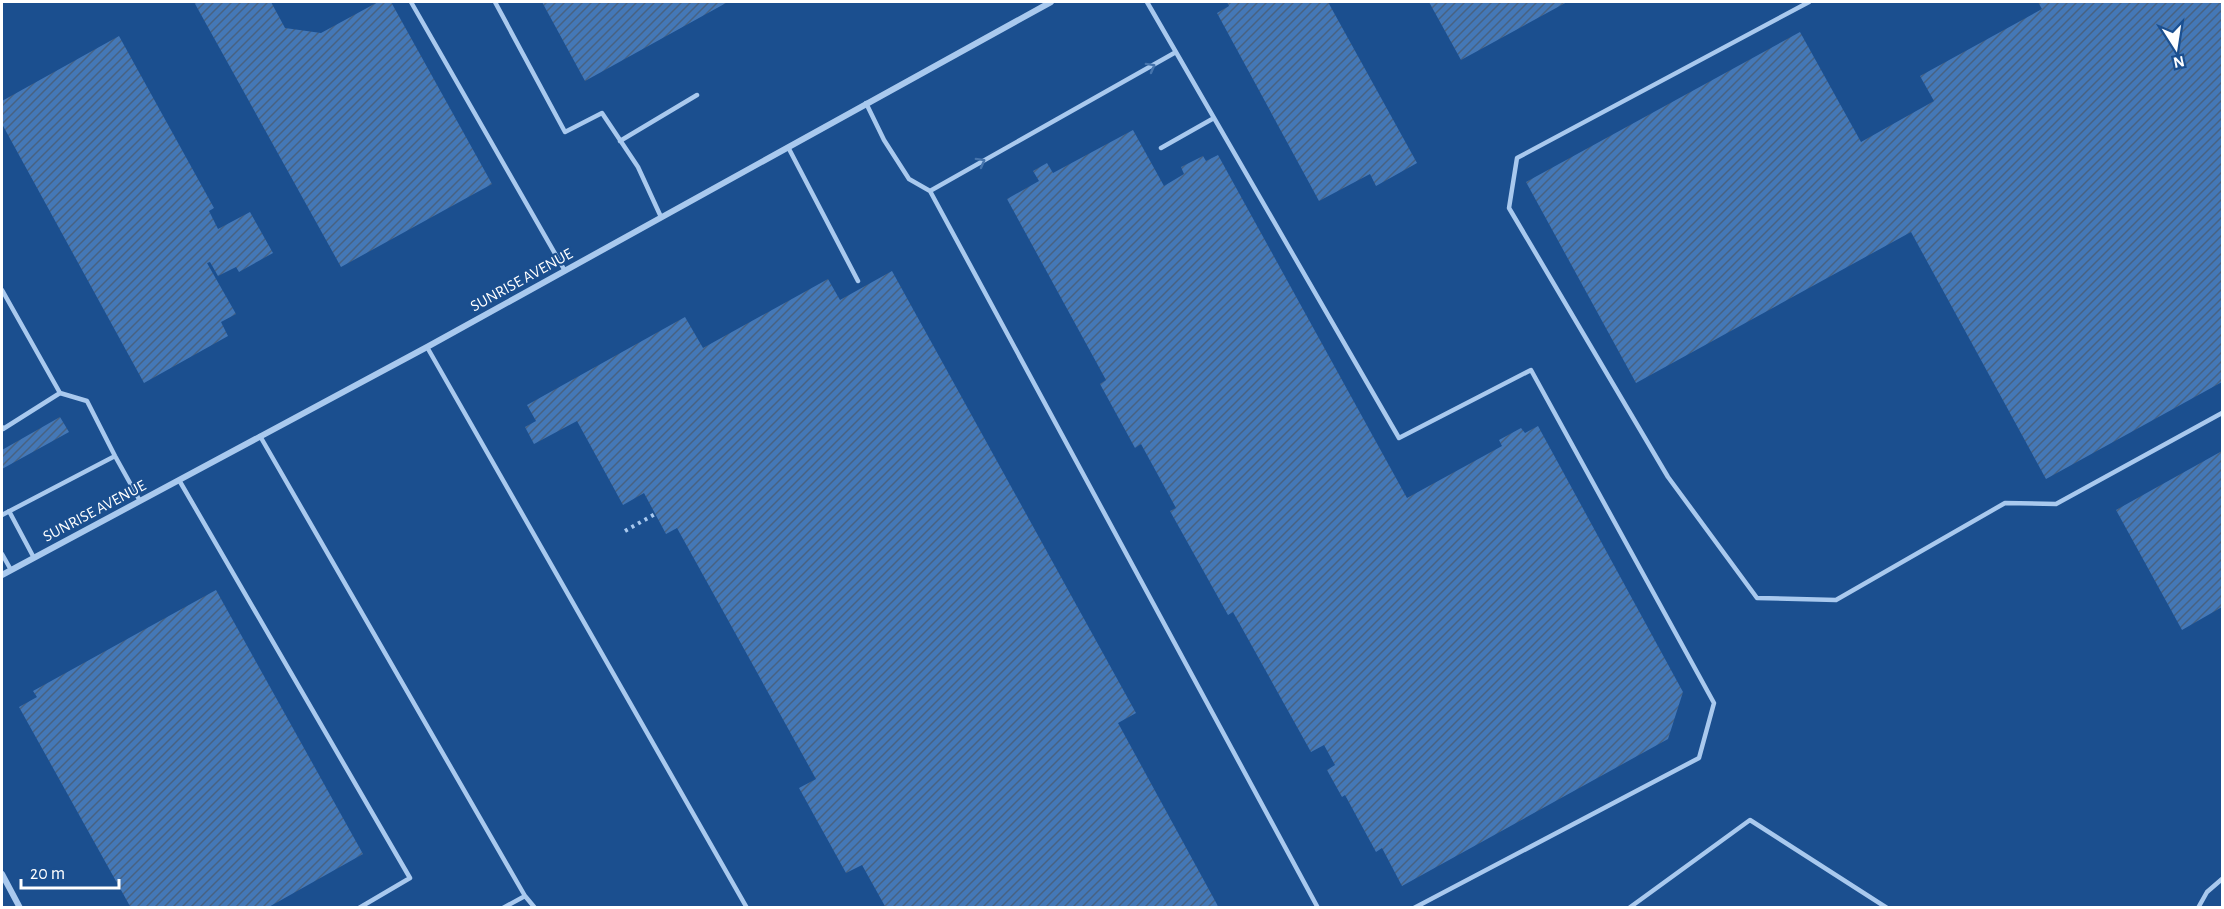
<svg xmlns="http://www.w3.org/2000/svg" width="2224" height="909" font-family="'Alegreya Sans',sans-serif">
	<defs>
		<pattern id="building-hatch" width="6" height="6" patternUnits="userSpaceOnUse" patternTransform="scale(1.5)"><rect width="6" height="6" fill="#4478b7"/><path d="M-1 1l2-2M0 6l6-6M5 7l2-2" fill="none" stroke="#486282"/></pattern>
	</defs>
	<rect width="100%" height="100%" fill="#1b4f8f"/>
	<!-- building -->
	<path fill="url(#building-hatch)" d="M194,2H271L285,28L321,33L378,2H391L492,184L341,267Z
		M542,2H725L726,3L585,81Z
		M1227,2H1328L1417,163L1376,186L1370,174L1319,201L1217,13L1229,6Z
		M1429,2H1567L1461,60Z
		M2038,2H2222V382L2046,479L1911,232L1636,383L1526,182L1800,32L1861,142L1934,101L1920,76L2042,9Z
		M119,36L214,208L209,211L218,229L250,212L273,253L239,272L236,267L218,276L210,262L207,263L236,314L221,322L228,336L144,383L2,124V101Z
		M1133,130L1164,186L1184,174L1181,167L1203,156L1206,161L1218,155L1407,498L1502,446L1499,440L1521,428L1525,433L1538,426L1683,692L1668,739L1402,886L1382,848L1376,852L1345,795L1342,797L1327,770L1335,765L1324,745L1311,752L1233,612L1228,615L1170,511L1176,508L1141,444L1135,448L1100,384L1106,380L1007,199L1039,181L1033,171L1047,163L1053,173Z
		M892,271L1136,713L1118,723L1219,908H886L862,865L846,873L799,788L816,779L677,528L666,534L644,493L623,505L577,421L534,444L525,427L536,421L527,405L685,317L703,348L828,279L840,300Z
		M60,417L69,432L2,469V450Z
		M2222,451V607L2182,630L2116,510Z
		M216,590L363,854L267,908H131L19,707L37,697L33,691Z"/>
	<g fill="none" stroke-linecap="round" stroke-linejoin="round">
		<!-- path -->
		<path stroke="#a9c9ee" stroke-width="4" stroke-dasharray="3 4.5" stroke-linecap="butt" d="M625,531L655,514"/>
		<!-- lane -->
		<path stroke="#a9c9ee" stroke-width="4.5" d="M411,2L565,271
			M495,2L565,132L602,113L638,167L661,217
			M1147,2L1399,438L1531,370L1714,703L1699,758L1414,908
			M1809,2L1517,158L1509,208L1668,477L1757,598L1836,600L2005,503L2056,504L2222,413
			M866,103L884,140L909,179L930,191L1318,908
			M620,141L697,95
			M788,147L858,281
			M1161,148L1214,118
			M930,191L1176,52
			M2,290L60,393L3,429L2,427
			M427,347L747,908
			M60,393L87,401L115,456L140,501
			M260,436L525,896L503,908
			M179,480L410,878L359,908
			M9,511L34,558
			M2,515L115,456
			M2,554L11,570
			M525,896L535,908
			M1629,908L1750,820L1887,908
			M2198,908L2207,892L2222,879"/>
		<!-- street -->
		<path stroke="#a9c9ee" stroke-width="6" d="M2,575L427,347L1051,2
			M2,874L20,908"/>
	</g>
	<!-- one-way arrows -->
	<defs><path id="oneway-chevron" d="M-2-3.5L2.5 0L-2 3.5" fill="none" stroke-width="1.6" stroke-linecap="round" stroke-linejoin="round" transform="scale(1.5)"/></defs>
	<g stroke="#4674ac">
		<use href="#oneway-chevron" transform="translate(1151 67) rotate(-29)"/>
		<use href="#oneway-chevron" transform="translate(981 162) rotate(-29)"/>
	</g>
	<g text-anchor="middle" stroke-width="4.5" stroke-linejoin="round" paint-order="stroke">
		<!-- street labels -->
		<g font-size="16" fill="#fff" stroke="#1b4f8f">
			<text transform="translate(521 279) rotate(-29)" y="6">SUNRISE AVENUE</text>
			<text transform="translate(94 510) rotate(-28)" y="6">SUNRISE AVENUE</text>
		</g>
	</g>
	<!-- border -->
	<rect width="2224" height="909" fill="none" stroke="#ffffff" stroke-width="6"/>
	<!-- north arrow -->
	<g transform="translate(2176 48) rotate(168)" stroke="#1b4f8f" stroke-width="4.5" paint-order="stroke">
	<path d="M0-4.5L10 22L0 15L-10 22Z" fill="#ffffff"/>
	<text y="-9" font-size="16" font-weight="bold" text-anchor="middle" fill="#ffffff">N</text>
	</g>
	<!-- scale -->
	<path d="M21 879v9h98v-9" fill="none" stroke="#ffffff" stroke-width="3"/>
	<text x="30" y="879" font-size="18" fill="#ffffff" stroke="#1b4f8f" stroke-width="4.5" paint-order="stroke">20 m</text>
</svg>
